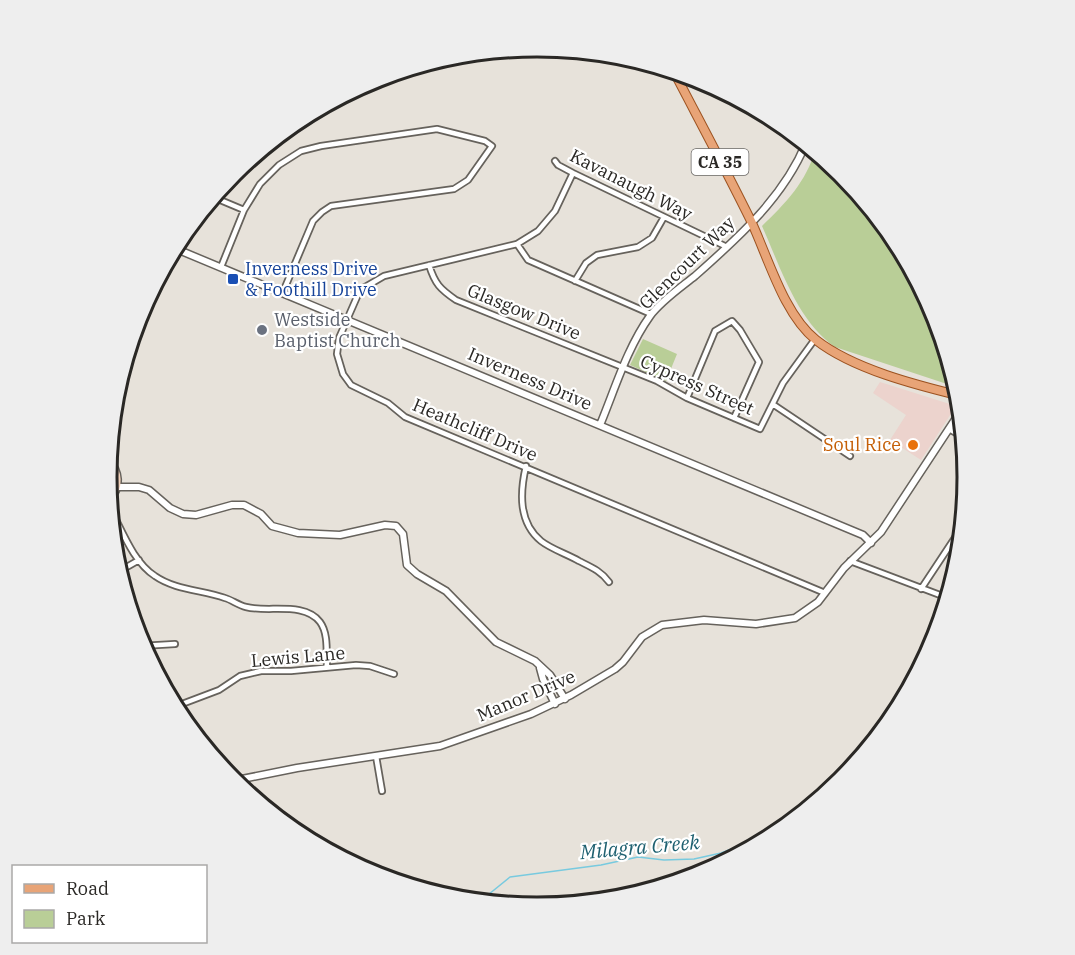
<svg xmlns="http://www.w3.org/2000/svg" width="1075" height="955" font-family="'IBM Plex Serif',serif">
	<rect width="100%" height="100%" fill="#e7e2da"/>
	<!-- commercial -->
	<path fill="#ecd3cd" d="M880,382L956,406L921,460L890,440L906,415L873,393Z"/>
	<!-- green -->
	<path fill="#b9ce97" d="M815,150L843,173L896,238L936,313L959,388L835,347C797,321 780,266 762,226C785,204 807,181 815,150Z
		M643,339L677,354L666,381L630,365Z"/>
	<g fill="none" stroke-linecap="round" stroke-linejoin="round">
		<!-- stream -->
		<path stroke="#78cadf" stroke-width="1.5" d="M112,535L114,534
			M478,903L510,877L601,865L638,857L664,860L694,859L721,853L755,840L775,837"/>
		<!-- minor casing -->
		<g stroke="#66625c" stroke-width="8">
			<path id="minor" d="M555,161L558,165L573,173L727,247
				M573,173L555,211L538,231L517,244L384,276L360,290L339,338L337,354L343,374L351,385L388,403L405,417L825,593
				M213,197L244,210
				M517,244L528,260L651,314
				M429,265C435,284 440,289 456,300L657,381L687,398L760,429L783,383L815,339
				M221,267L244,210L260,184L279,165L301,151L321,146L437,129L485,141L492,146L468,180L454,189L331,206L322,212L313,221L283,292
				M575,281L586,263L597,255L638,247L652,238L664,217
				M687,398L715,331L732,321L740,330L759,362L734,418
				M774,405L850,456
				M949,429L965,438
				M526,466C520,492 518,522 541,541C551,549 567,554 579,561C591,567 601,571 609,582
				M110,508C122,530 133,562 155,576C175,590 202,590 225,598C232,600 238,605 246,607C268,613 304,601 320,622C329,634 326,654 327,667
				M850,561L940,595H950
				M118,572L139,560
				M921,589L964,524
				M141,646L175,644
				M174,707L219,690L240,676L261,671H291L356,665L370,666L394,674
				M376,756L382,791"/>
		</g>
		<!-- tertiary casing -->
		<g stroke="#66625c" stroke-width="9">
			<path id="tertiary" d="M174,248L863,535L871,543
				M600,425C615,389 627,348 650,316C661,301 680,288 695,276C738,238 784,197 806,143
				M117,487H139L149,490L170,508L183,514L196,515L232,505H244L261,514L272,526L298,533L340,535L385,525L396,526L403,534L407,565L417,574L446,591L496,642L535,661L550,675L565,699
				M540,668L543,679L555,704
				M232,781L297,768L440,746L531,714L571,695L615,669L623,662L642,637L662,625L704,620L756,624L795,618L818,602L844,568L881,532L962,409"/>
		</g>
		<!-- secondary casing -->
		<g stroke="#66625c" stroke-width="10">
			<path id="secondary" d="M108,459C119,472 121,487 109,500"/>
		</g>
		<!-- primary casing -->
		<g stroke="#9c5220" stroke-width="10">
			<path id="primary" d="M673,70C699,120 726,170 751,221C768,257 784,315 816,340C853,369 916,385 961,396"/>
		</g>
		<!-- minor -->
		<use href="#minor" stroke="#fff" stroke-width="4.5"/>
		<!-- tertiary -->
		<use href="#tertiary" stroke="#fff" stroke-width="6"/>
		<!-- secondary -->
		<use href="#secondary" stroke="#f4d2bb" stroke-width="7"/>
		<!-- primary -->
		<use href="#primary" stroke="#e8a477" stroke-width="8"/>
	</g>
	<!-- markers -->
	<rect fill="#1a4fb4" stroke="#fff" stroke-width="2" x="227" y="273" width="12" height="12" rx="3"/>
	<circle fill="#6b7280" stroke="#fff" stroke-width="2" cx="262" cy="330" r="6"/>
	<circle fill="#e8710a" stroke="#fff" stroke-width="2" cx="913" cy="445" r="6"/>
	<g text-anchor="middle" stroke-width="4.5" stroke-linejoin="round" paint-order="stroke">
		<!-- shield labels -->
		<rect fill="#fff" stroke="#6a6866" stroke-width="1.5" x="691.5" y="149" width="57" height="26" rx="4.5"/>
		<g font-size="16" font-weight="bold" fill="#2a2825">
			<text x="720" y="168">CA 35</text>
		</g>
		<!-- street labels -->
		<g font-size="18" fill="#2a2825" stroke="#fff">
			<text transform="translate(631 185) rotate(27)" y="6">Kavanaugh Way</text>
			<text transform="translate(687 263) rotate(-44)" y="6">Glencourt Way</text>
			<text transform="translate(524 312) rotate(22)" y="6">Glasgow Drive</text>
			<text transform="translate(530 379) rotate(23)" y="6">Inverness Drive</text>
			<text transform="translate(697 385) rotate(24)" y="6">Cypress Street</text>
			<text transform="translate(475 430) rotate(23)" y="6">Heathcliff Drive</text>
			<text transform="translate(298 657) rotate(-5)" y="6">Lewis Lane</text>
			<text transform="translate(526 696) rotate(-23)" y="6">Manor Drive</text>
		</g>
		<!-- transit labels -->
		<g font-size="18" fill="#164399" stroke="#fff" text-anchor="start">
			<text x="245" y="275">Inverness Drive<tspan x="245" dy="21">&amp; Foothill Drive</tspan></text>
		</g>
		<!-- worship labels -->
		<g font-size="18" fill="#5b616d" stroke="#fff" text-anchor="start">
			<text x="274" y="326">Westside<tspan x="274" dy="21">Baptist Church</tspan></text>
		</g>
		<!-- food labels -->
		<g font-size="18" fill="#c56008" stroke="#fff" text-anchor="end">
			<text x="901" y="451">Soul Rice</text>
		</g>
		<!-- water labels -->
		<g font-size="20" font-style="italic" fill="#1e6070" stroke="#fff">
			<text transform="translate(640 847) rotate(-5)" y="7">Milagra Creek</text>
		</g>
	</g>
	<!-- crop -->
	<path d="M0 0H1075V955H0ZM117 477a420 420 0 1 1 840 0a420 420 0 1 1-840 0Z" fill="#eee" fill-rule="evenodd"/>
	<path fill="none" stroke="#2a2825" stroke-width="3" d="M117 477a420 420 0 1 1 840 0a420 420 0 1 1-840 0Z"/>
	<!-- legend -->
	<rect x="12" y="865" width="195" height="78" fill="#ffffff" stroke="#aaa9a8" stroke-width="1.5"/>
	<rect x="24" y="884" width="30" height="9" fill="#e8a477" stroke="#aaa9a8" stroke-width="1.5"/>
	<text x="66" y="895" font-size="18" fill="#2a2825">Road</text>
	<rect x="24" y="910" width="30" height="18" fill="#b9ce97" stroke="#aaa9a8" stroke-width="1.5"/>
	<text x="66" y="925" font-size="18" fill="#2a2825">Park</text>
</svg>
